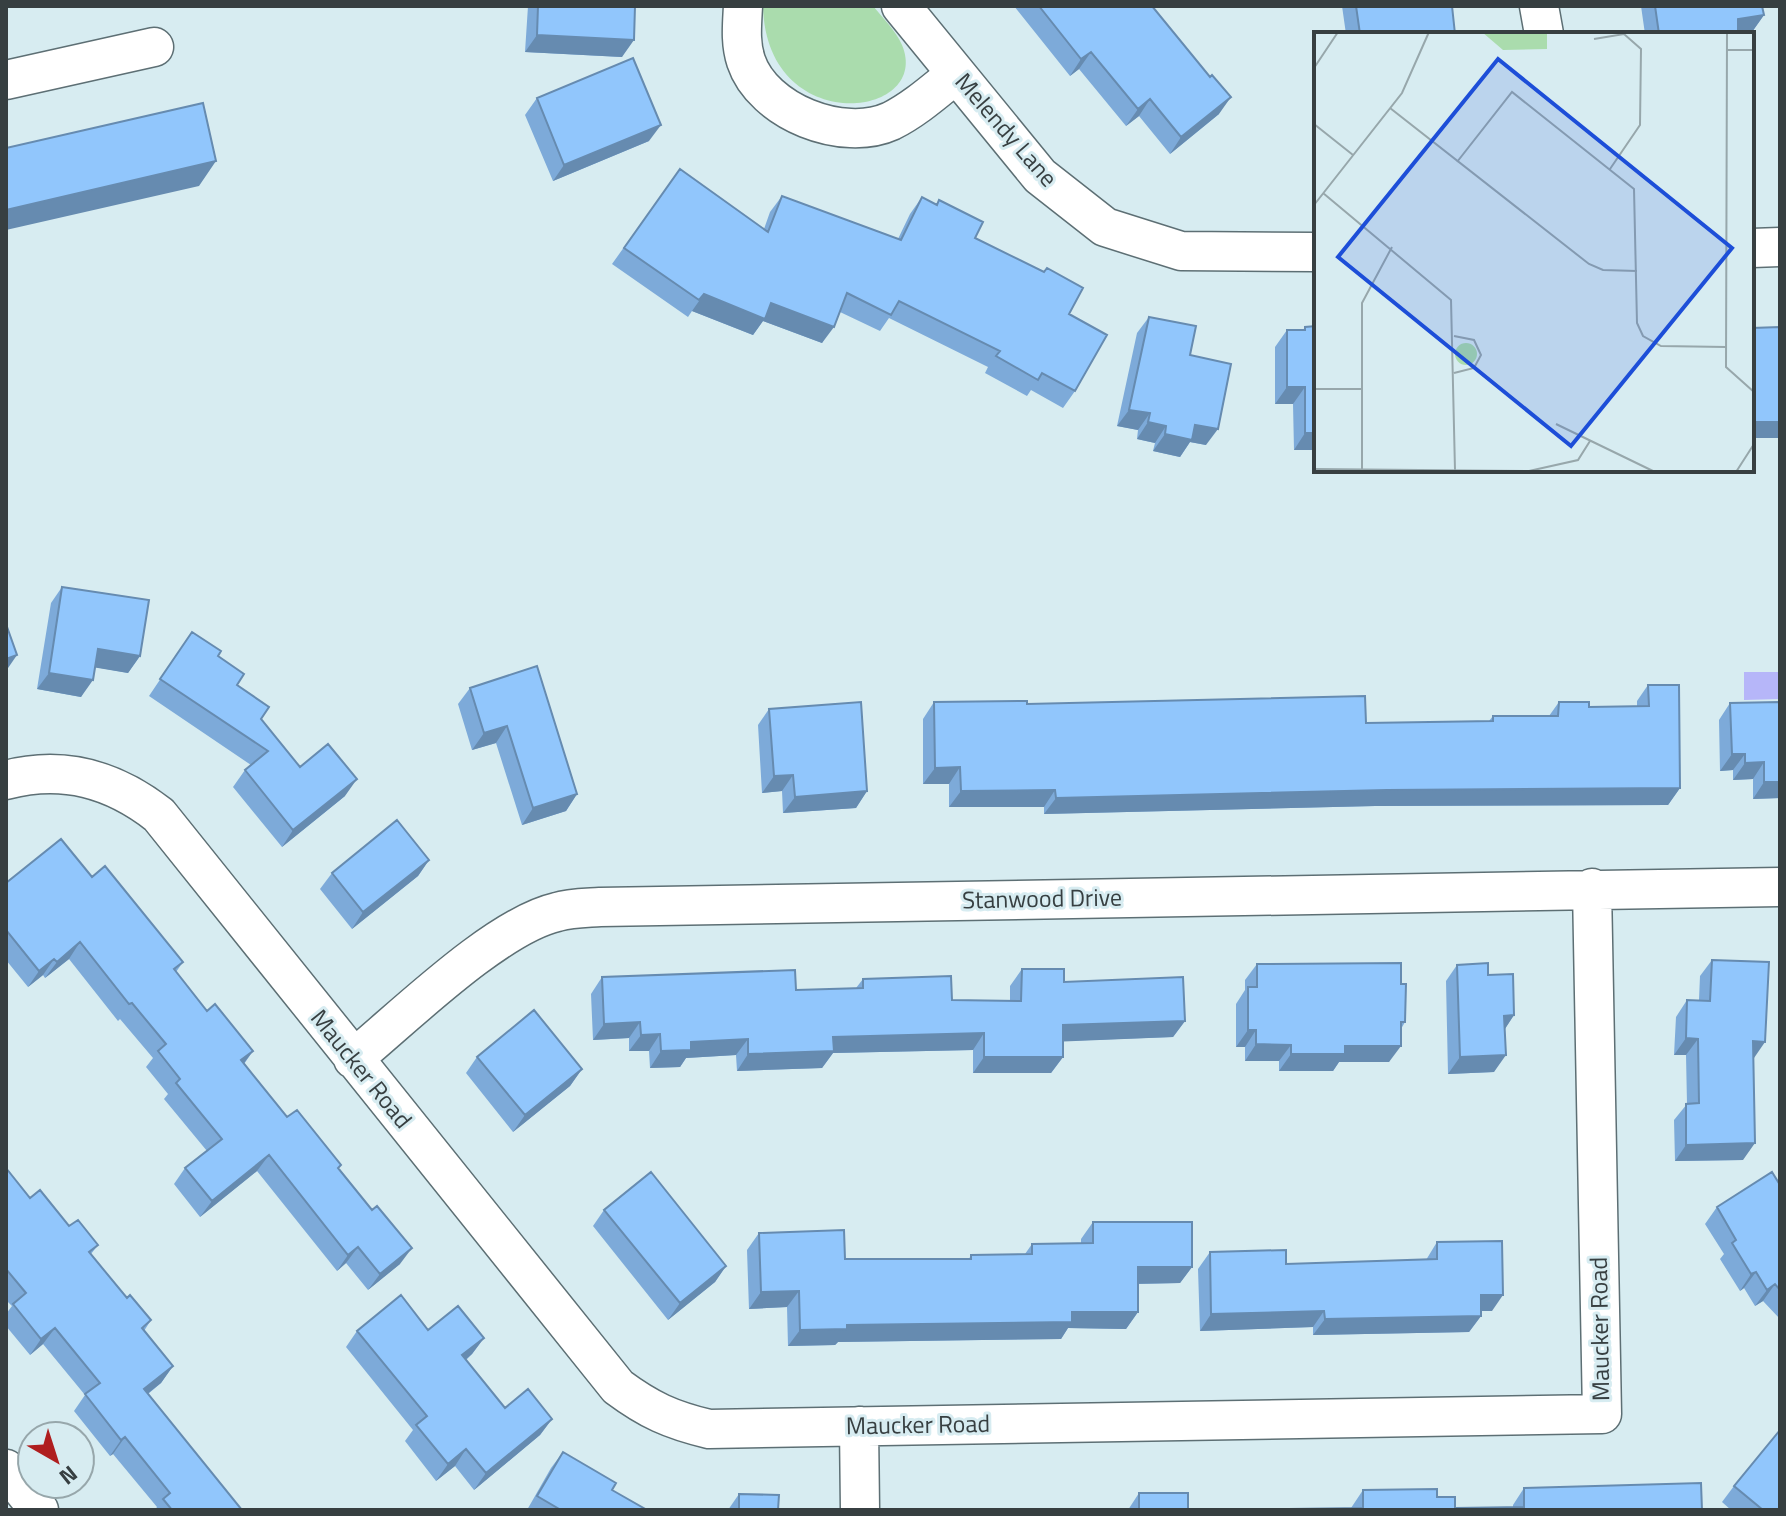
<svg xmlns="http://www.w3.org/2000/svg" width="1786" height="1516" font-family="'Titillium Web',sans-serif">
	<rect width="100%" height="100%" fill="#d7ecf1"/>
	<!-- green -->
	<path fill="#aadcad" d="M763,6H873C883,18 896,31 902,45C933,119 766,139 763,6Z"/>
	<!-- water -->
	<path fill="#b6b6f9" d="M1744,672H1780V699L1744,700Z"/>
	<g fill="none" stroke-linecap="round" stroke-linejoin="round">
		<!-- minor casing -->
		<g stroke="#5d6f74" stroke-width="41">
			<path id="minor" d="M743,6C742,25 740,43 746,61C763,112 843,143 891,121C915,109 936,90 956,74
				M901,6L1040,176L1105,227L1181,251L1316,252
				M1539,6L1544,34
				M6,80L154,47
				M1752,248L1780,247
				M6,780C63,765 113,779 159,815L618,1387C649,1410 671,1420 709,1429L1602,1414L1592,888
				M353,1059C403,1018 496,926 557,912C570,908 586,908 600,907L1780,887
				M859,1426L860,1510
				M6,1469L39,1510"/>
		</g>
		<!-- minor -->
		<use href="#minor" stroke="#fff" stroke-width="38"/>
	</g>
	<!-- wall -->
	<path fill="#7daad9" d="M528,6H635L622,57L525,52Z
		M1014,6H1152L1219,114L1170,154L1139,116L1126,126L1079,69L1070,76Z
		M1342,6H1452L1455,34H1346Z
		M1641,6H1762L1764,15L1752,32L1738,34H1645Z
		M537,98L649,141L553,181L525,115Z
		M680,169L764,229L770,212L782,196L898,239L910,214L922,197L936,204L939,200L975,238L1069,314L1075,391L1063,408L1031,390L1027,396L985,373L988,367L889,318L880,331L840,312L822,343L763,321L753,335L692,311L688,317L612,264Z
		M1149,317L1190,355L1206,445L1190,442L1180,457L1153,451L1155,443L1137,439L1138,430L1117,426L1137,333Z
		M1316,326V450H1294L1293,404H1275V347L1287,330H1303L1305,327Z
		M62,587L140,656L128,673L95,667L81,697L37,689L51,603Z
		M192,632L218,656L261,719L300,767L345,796L282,847L233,787L245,770L251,765L149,696Z
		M1648,685L1680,788L1668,805L1375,806L1044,814V807H949V784H923V719L934,702L1027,704L1366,723L1489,721L1493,716H1549L1559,702L1589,707L1637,706V701Z
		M470,688L577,794L566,811L522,825L496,743L472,750L458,704Z
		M1780,702V798L1753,799V779L1733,780V770L1720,771L1719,720L1730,703Z
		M769,709L867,791L856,808L783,813L782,791L762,793L758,725Z
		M429,860L418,876L352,929L320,889L332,873Z
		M92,877L183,962L176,972L207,1011L253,1051L244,1064L287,1117L341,1165L338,1169L400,1264L368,1290L346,1263L337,1271L257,1171L200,1217L174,1184L185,1168L207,1151L164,1099L168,1094L146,1067L153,1058L120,1019L118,1021L69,959L45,978L43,975L28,987L6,960V883Z
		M1712,960L1754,1058L1743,1160L1675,1161L1674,1120L1687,1104L1686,1055H1674L1676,1017L1687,1000H1699L1700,976Z
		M1257,964L1401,984L1405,1022L1401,1029L1389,1062H1339L1333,1071H1279V1061H1245V1047H1236V1004L1245,990V980Z
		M1457,965L1488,975L1514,1015L1504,1030L1494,1072L1448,1074L1446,981Z
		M1022,969L1185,1021L1173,1037L1063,1041V1057L1051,1073H973V1050L833,1053L822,1068L737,1071L736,1055L686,1058L680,1067L650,1068L649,1051H629V1038L593,1040L591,994L602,977L796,990L856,988L863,979L952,1000L1010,1001V986Z
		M477,1057L582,1069L570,1086L513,1132L466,1073Z
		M6,1168L30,1198L69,1226L98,1245L91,1254L127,1298L151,1320L144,1331L173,1366L161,1383L148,1394L242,1510H155L157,1507L113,1454L110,1456L74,1411L85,1395L43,1344L30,1355L6,1326V1314L12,1306L6,1300Z
		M1780,1185V1319L1763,1301L1755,1306L1744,1288L1740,1291L1720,1259L1724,1254L1705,1224L1717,1207Z
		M604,1210L726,1266L715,1282L668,1320L593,1226Z
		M1093,1222L1192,1267L1180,1283L1138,1284V1312L1126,1329L1068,1328L1061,1339L838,1342L835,1345L788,1346L787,1307L749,1309L747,1250L759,1233L845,1259H969L971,1255L1025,1254L1032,1244L1081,1243V1239Z
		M1437,1242L1492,1311H1481V1316L1469,1332L1313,1335V1327L1200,1331L1198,1269L1210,1252L1286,1264L1426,1260Z
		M428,1330L484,1338L472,1354L466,1360L505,1408L552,1419L540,1435L474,1490L455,1466L436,1481L405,1441L413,1430L346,1347L357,1331Z
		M563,1452L612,1490L647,1510H527L551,1468Z
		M1734,1486L1780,1510H1731L1722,1502Z
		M1524,1488L1702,1510H1288L1289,1509L1351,1508L1363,1490L1437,1497L1455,1508L1513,1507V1505Z
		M1139,1493L1188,1509L1218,1510H1128Z
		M739,1494L778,1510H728Z"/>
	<!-- shaded-wall -->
	<path fill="#668bb0" d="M1764,15L1752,32L1736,34L1738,19Z
		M537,35L634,40L622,57L525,52Z
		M1091,52L1079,69L1070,76L1081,59Z
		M1231,97L1219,114L1170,154L1181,137Z
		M1150,99L1139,116L1126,126L1138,109Z
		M661,125L649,141L553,181L564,165Z
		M216,161L199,186L6,230V210Z
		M704,294L771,303L834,327L822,343L763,321L753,335L692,311Z
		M1287,387H1305L1293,404H1275Z
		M1129,410L1150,413L1138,430L1117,426Z
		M1148,422L1166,426L1155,443L1137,439Z
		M1752,422H1780V438H1752Z
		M1195,425L1218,429L1206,445L1190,442L1180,457L1153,451L1165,434Z
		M1305,433H1316V450H1294Z
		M98,649L140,656L128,673L86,666Z
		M17,655L6,671V659Z
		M49,673L93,680L81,697L37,689Z
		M507,726L496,743L472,750L484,733Z
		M1732,754H1745L1733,770L1720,771Z
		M1764,762L1753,779L1733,780L1745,763Z
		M960,767L949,784H923L935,768Z
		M793,775L782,791L762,793L774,776Z
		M357,779L345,796L282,847L293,830Z
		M1764,782H1780V798L1753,799Z
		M1680,788L1668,805L1375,806L1044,814L1056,798L1387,790Z
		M1055,790L1044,807H949L961,791Z
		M867,791L856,808L783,813L795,797Z
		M577,794L566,811L522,825L533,808Z
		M429,860L418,876L352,929L363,912Z
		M80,942L69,959L45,978L57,962Z
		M54,959L43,975L28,987L39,971Z
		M1514,1015L1503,1032L1504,1016Z
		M1185,1021L1173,1037L1051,1042L1063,1025Z
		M640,1022L629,1038L593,1040L604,1024Z
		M1248,1030H1256L1245,1047H1236Z
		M984,1033L973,1050L833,1053L822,1068L737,1071L748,1054L833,1037Z
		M660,1034L649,1051H629L641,1035Z
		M1686,1038L1698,1039L1686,1055H1674Z
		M748,1039L736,1055L686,1058L680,1067L650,1068L661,1051L691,1042Z
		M1753,1041L1765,1042L1754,1058Z
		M1256,1044L1291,1045L1279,1061H1245Z
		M1345,1046H1401L1389,1062H1339L1333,1071H1279L1291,1054Z
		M253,1051L241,1067V1060Z
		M1506,1055L1494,1072L1448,1074L1460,1057Z
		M984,1057H1063L1051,1073H973Z
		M582,1069L570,1086L513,1132L525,1115Z
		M1755,1143L1743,1160L1675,1161L1686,1145Z
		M269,1155L257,1171L200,1217L212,1201Z
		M358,1247L346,1263L337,1271L348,1255Z
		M412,1248L400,1264L368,1290L380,1274Z
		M726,1266L715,1282L668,1320L680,1303Z
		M1138,1267H1192L1180,1283L1126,1284Z
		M1756,1272L1744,1288L1740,1291L1751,1274Z
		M1775,1284L1763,1301L1755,1306L1767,1290Z
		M799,1291L787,1307L749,1309L761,1292Z
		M1481,1295H1503L1492,1311H1469Z
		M1324,1311L1313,1327L1200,1331L1211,1314Z
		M1072,1312H1138L1126,1329L1068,1328L1061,1339L838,1342L835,1345L788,1346L800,1330L847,1325Z
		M1481,1316L1469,1332L1313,1335L1325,1319Z
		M55,1328L43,1344L30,1355L41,1339Z
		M484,1338L472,1354L451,1372L462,1355Z
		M173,1366L161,1383L132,1406L144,1389Z
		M552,1419L540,1435L474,1490L486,1473Z
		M125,1437L113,1454L110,1456L121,1440Z
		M466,1449L455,1466L436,1481L448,1464Z"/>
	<!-- building -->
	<path fill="#91c6fc" stroke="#668bb0" stroke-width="2" d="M538,6H635L634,40L537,35Z
		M1039,6H1152L1210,77L1212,75L1231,97L1181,137L1150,99L1138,109L1091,52L1081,59Z
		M1356,6H1452L1455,34H1360Z
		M1655,6H1762L1764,15L1738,19V34H1659Z
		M633,58L661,125L564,165L537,98Z
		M203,103L216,161L6,210V148Z
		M680,169L768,232L782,196L901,240L922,197L937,205L939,200L983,222L975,238L1044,272L1047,268L1083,288L1069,314L1107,335L1075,391L1042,373L1038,380L996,356L1000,351L899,301L891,315L847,293L834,327L771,303L765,319L704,294L699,300L624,248Z
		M1149,317L1196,326L1190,355L1231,364L1218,429L1195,425L1192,440L1165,434L1166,426L1148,422L1150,413L1129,410Z
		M1316,326V433H1305V387H1287V330H1305V327Z
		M1780,327V422H1752V328Z
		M62,587L149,600L140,656L98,649L93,680L49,673Z
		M6,624L17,655L6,659Z
		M192,632L221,651L218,656L244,674L237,685L269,707L261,719L300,767L328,744L357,779L293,830L245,770L268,751L160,679Z
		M537,666L577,794L533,808L507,726L484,733L470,688Z
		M1648,685H1679L1680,788L1387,790L1056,798L1055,790L961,791L960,767L935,768L934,702L1027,701V704L1365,696L1366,723L1493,721V716H1558L1559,702H1589V707L1649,706Z
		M861,702L867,791L795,797L793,775L774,776L769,709Z
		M1780,702V782H1764V762L1745,763V754H1732L1730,703Z
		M397,820L429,860L363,912L332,873Z
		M61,839L92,877L105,866L183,962L174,969L207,1011L215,1004L253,1051L241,1060L287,1117L297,1110L341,1165L338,1168L372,1210L377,1206L412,1248L380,1274L358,1247L348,1255L269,1155L212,1201L185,1168L222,1139L176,1083L180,1079L158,1051L166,1044L132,1003L129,1004L80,942L57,962L54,959L39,971L6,930V883Z
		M1712,960L1769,962L1765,1042L1753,1041L1755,1143L1686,1145V1104L1699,1103L1698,1039L1686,1038L1687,1000L1710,1001Z
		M1401,963V984H1406L1405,1022H1401V1046H1345V1054H1291V1045L1256,1044V1030H1248V987H1257V964Z
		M1488,963V975L1513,974L1514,1015L1504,1016L1506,1055L1460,1057L1457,965Z
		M1022,969H1064V982L1183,977L1185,1021L1063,1025V1057H984V1033L833,1037L834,1051L748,1054V1039L691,1042V1050L661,1051L660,1034L641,1035L640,1022L604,1024L602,977L795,970L796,990L863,988V979L951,976L952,1000L1021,1001Z
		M534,1010L582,1069L525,1115L477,1057Z
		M6,1168L30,1198L40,1190L69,1226L78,1220L98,1245L89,1252L127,1298L130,1295L151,1320L142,1328L173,1366L144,1389L242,1510H172L163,1499L170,1493L125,1437L121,1440L85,1394L100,1383L55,1328L41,1339L13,1304L26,1293L6,1269Z
		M651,1172L726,1266L680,1303L604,1210Z
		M1772,1172L1780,1185V1290L1775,1284L1767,1290L1756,1272L1751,1274L1732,1243L1736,1240L1717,1207Z
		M1093,1222H1192V1267H1138V1312H1072V1322L847,1325V1329L800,1330L799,1291L761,1292L759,1233L844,1230L845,1259H971V1255L1032,1254V1244L1093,1243Z
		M1502,1241L1503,1295H1481V1316L1325,1319L1324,1311L1211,1314L1210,1252L1286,1250V1264L1437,1259V1242Z
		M401,1295L428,1330L458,1306L484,1338L462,1355L505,1408L528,1389L552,1419L486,1473L466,1449L448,1464L416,1425L427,1416L357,1331Z
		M1780,1430V1510H1763L1734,1486Z
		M563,1452L616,1483L612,1490L647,1510H561L537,1496Z
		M1701,1483L1702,1510H1289V1509L1363,1508V1490L1437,1489V1497H1455V1508L1524,1507V1488Z
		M1139,1493H1188V1509L1218,1510H1139Z
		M739,1494L779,1495L778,1510H739Z"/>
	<g text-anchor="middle" stroke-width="6" stroke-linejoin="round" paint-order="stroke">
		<!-- street labels -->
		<g font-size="24" fill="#373f41" stroke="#d7ecf1">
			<text transform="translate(1006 130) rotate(49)" y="8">Melendy Lane</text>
			<text transform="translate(1042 899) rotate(-1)" y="8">Stanwood Drive</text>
			<text transform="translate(361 1069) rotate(51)" y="8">Maucker Road</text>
			<text transform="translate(1600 1329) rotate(-91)" y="8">Maucker Road</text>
			<text transform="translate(918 1425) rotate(-1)" y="8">Maucker Road</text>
		</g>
	</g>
	<!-- overview -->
	<g transform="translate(1314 32)">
		<rect width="440" height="440" fill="#d7ecf1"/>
		<path d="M168,0H233V17L189,18ZM141 322a11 11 0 1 1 22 0a11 11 0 1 1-22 0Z" fill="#aadcad"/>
		<path fill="none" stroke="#97a7ab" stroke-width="2" d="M413,0L412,335L440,360M280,7L310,2L327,17L326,93L296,137M413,18H440M0,36L24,0M76,76L275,232L289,238L323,239M0,92L39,123M143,130L198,60L320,157L323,291L329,304L347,314L412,315M9,161L137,268L141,438M0,173L88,61L115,0M140,304L160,308L167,323L160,336L140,341M0,357H48M242,392L341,440M0,437L215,439L264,428L276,409M48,437V271L78,215M422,440L440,412"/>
		<path fill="#1d4ed8" fill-opacity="0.15" stroke="#1d4ed8" stroke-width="4" d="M184,27L418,216L257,414L24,225Z"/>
		<rect width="440" height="440" fill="none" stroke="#373f41" stroke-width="4"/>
	</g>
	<!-- border -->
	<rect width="1786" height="1516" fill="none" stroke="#373f41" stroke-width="16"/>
	<!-- north arrow -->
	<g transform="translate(56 1460) rotate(141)"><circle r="38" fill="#d7ecf1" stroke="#97a7ab" stroke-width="2"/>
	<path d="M0-6L14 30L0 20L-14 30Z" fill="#af1e1f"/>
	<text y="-12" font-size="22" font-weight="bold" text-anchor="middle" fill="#373f41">N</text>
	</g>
</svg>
